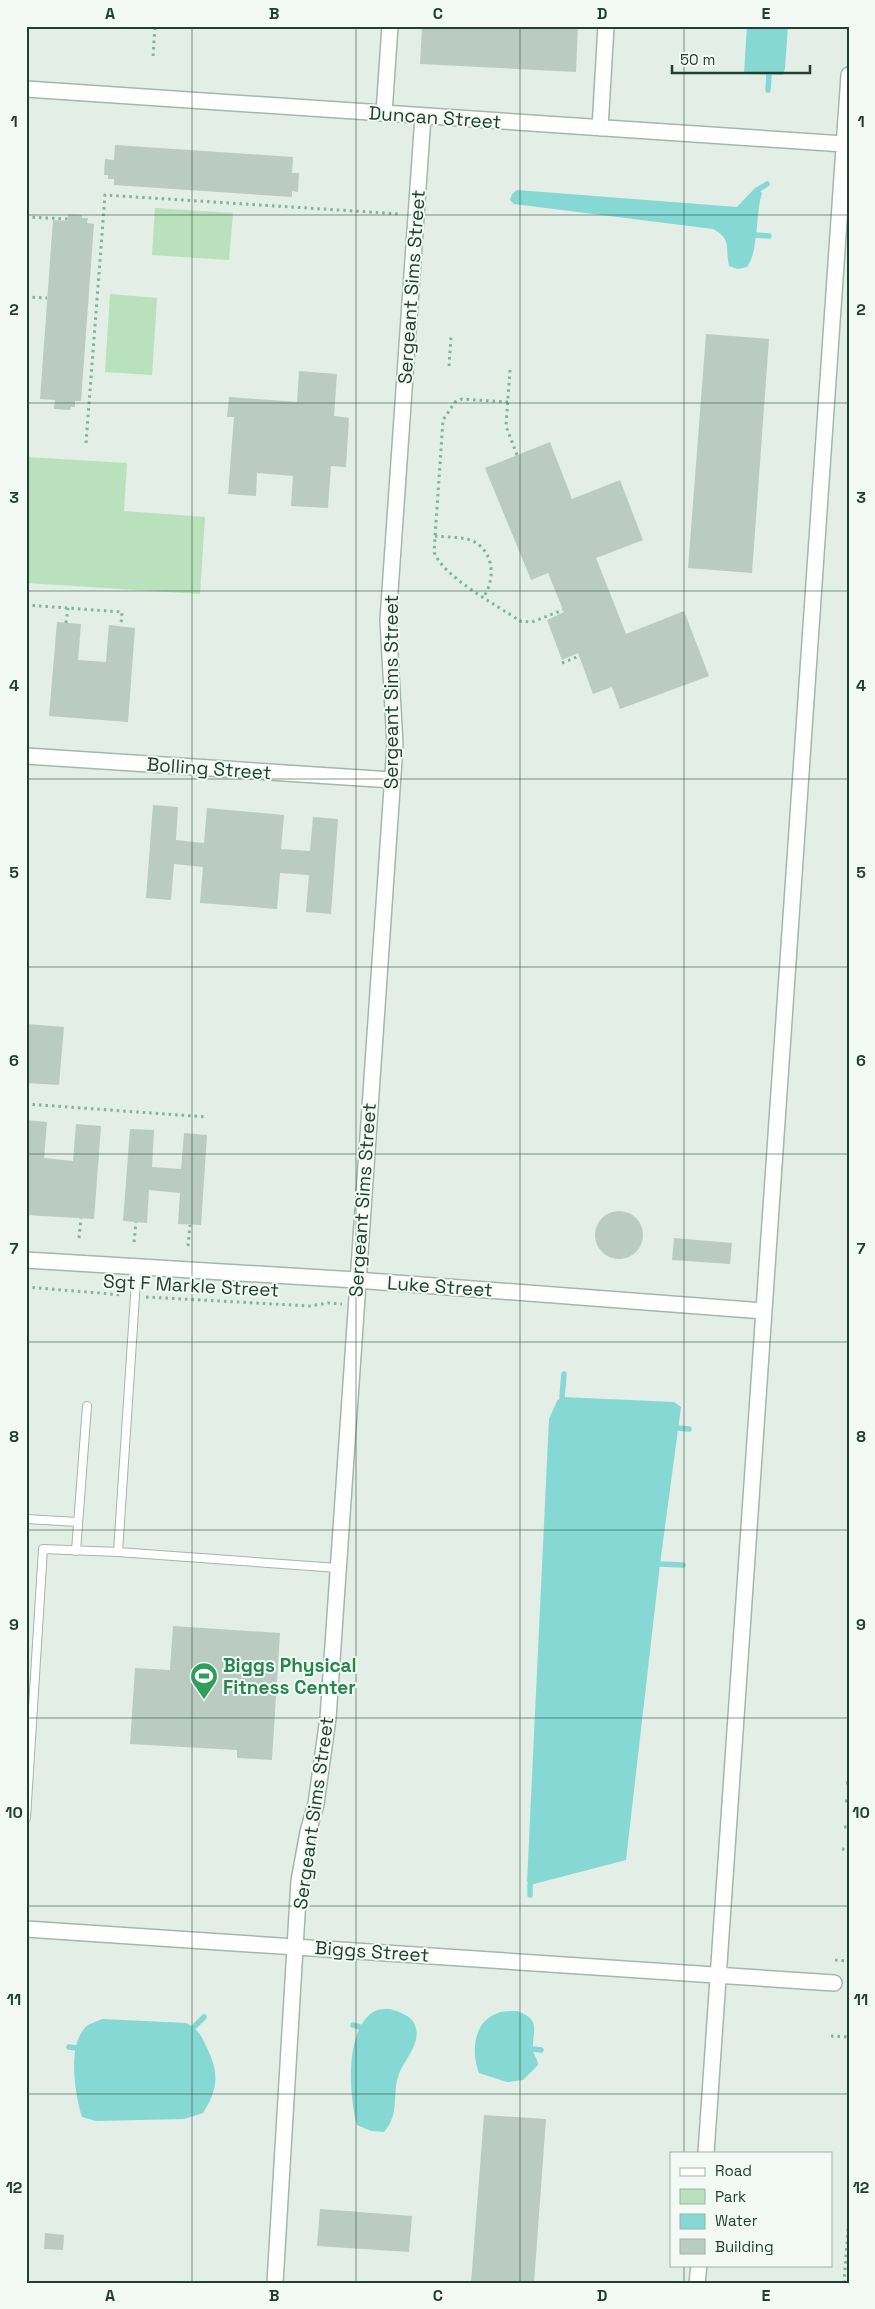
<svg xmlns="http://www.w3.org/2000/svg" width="875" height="2309" font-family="'Space Grotesk',sans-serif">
	<rect width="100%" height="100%" fill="#e2eee6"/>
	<!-- green -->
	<path fill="#b9e1bb" d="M155,208L233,213L229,260L152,255Z
		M110,294L157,298L152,375L105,372Z
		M26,457L127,463L124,511L205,517L200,594L26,583Z"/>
	<!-- water -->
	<path fill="#85d8d3" d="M747,26H788L785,68L783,75L744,74Z
		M756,187L762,193C755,215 759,251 747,267L738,269L729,266C725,247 732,239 713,229L514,204L510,200L512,194L517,190L737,207Z
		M562,1397L674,1402L681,1407L660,1564L626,1860L530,1885L527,1882L549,1419L557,1401Z
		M390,2009C399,2012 411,2015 415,2025C422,2043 405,2058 399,2074C391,2095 401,2112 384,2132L371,2131L357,2125C349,2097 344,2028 375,2011C379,2009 385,2009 390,2009Z
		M517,2011C542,2020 532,2030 533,2050C534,2056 538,2059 538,2065L523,2080L507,2082L479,2073C471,2053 473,2021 498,2013C503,2011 511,2011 517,2011Z
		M102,2019L186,2023C198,2029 201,2035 206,2046C219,2072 219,2088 203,2113L184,2119L96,2121L82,2117C75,2095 66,2042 88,2025C92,2023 98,2021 102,2019Z"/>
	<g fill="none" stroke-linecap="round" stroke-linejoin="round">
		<!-- stream -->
		<path stroke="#85d8d3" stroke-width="5.5" d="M768,90L769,75
			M759,189L767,184
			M755,235L769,236
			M562,1397L564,1374
			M678,1428L689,1429
			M660,1564L683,1565
			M530,1895V1885
			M353,2025L360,2027
			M194,2027L204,2017
			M69,2047L76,2048
			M534,2049L541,2050"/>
	</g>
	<!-- building -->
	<path fill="#baccc1" d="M422,26H578L576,72L420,64Z
		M115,145L293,157L292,173H299L298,192L292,191V197L114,185V179H108V175H104L105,159L114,160Z
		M68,214L82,215V218H88L87,223L94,224L81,401H75V407H71L70,410L54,409L55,400L40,399L53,220L68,221Z
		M706,334L769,339L752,573L688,568Z
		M299,371L337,374L334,416L349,418L346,467L331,466L328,508L291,506L293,476L257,473L256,496L228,494L234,417H227L229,397L297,402Z
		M550,442L572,499L620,480L643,540L596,558L626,634L684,611L709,676L620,709L612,687L593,694L578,653L562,660L547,620L564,612L548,573L531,580L485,468Z
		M57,622L81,624L78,660L106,662L109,625L135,628L128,722L49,716Z
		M153,805L178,807L176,840L204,843L207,808L284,815L281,849L310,851L313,817L338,819L331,914L306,912L309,875L280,873L277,909L200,903L203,867L174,864L171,900L146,898Z
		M27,1024L64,1027L59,1085L26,1083Z
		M26,1120L47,1122L44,1158L73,1161L76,1124L101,1126L94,1219L26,1215Z
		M130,1129L154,1130L152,1167L181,1169L184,1133L207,1135L201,1225L178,1224L180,1193L149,1190L147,1223L123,1221Z
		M595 1235a24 24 0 1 1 48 0a24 24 0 1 1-48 0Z
		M674,1238L732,1243L730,1264L672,1260Z
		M173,1626L280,1633L272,1760L237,1758V1750L130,1744L135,1668L170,1670Z
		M484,2115L546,2119L534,2283H471Z
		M320,2209L412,2216L409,2252L317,2246Z
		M45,2233L64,2235L63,2250L44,2249Z"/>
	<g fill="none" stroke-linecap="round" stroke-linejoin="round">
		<!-- service casing -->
		<g stroke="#a4b7ac" stroke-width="10">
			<path id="service" d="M26,1519L78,1522
				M76,1551L87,1406
				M118,1552L338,1568
				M26,1818L43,1549L118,1552L137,1266"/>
		</g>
		<!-- minor casing -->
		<g stroke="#a4b7ac" stroke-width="18">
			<path id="minor" d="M26,89L844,144
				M384,113L390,26
				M600,128L606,26
				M26,756L392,780
				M26,1260L356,1280L764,1311
				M26,1929L834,1983
				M706,2153L849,75
				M275,2283L299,1881L308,1832L316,1804L328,1718L395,745L388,620L423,116
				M697,2283L699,2265"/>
		</g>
		<!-- path -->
		<path stroke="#7fb598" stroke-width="3" stroke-dasharray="2.5 4" stroke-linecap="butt" d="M153,56L155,26
			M26,217L68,219
			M26,297L47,298
			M449,366L451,337
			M510,370L506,426L517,455
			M508,402L462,399L455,402L443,420L434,552C444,578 497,605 520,621L532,622L563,610
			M86,443L105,195L400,214
			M435,536C445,537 457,537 467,539C493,546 497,577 484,596
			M26,605L122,612L121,626
			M66,623L68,608
			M562,663L579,656
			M26,1104L207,1117
			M26,1221L27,1215
			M79,1238L81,1218
			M134,1242L136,1222
			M188,1246L190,1225
			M26,1287L123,1295
			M146,1297L310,1306L328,1303L342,1304
			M846,1783H849
			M845,1801H849
			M844,1827H849
			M842,1849L849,1850
			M835,1960L849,1961
			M831,2036L849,2037
			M844,2283L849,2217"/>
		<!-- service -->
		<use href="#service" stroke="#fff" stroke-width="8"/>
		<!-- minor -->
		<use href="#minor" stroke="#fff" stroke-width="15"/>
	</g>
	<!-- grid -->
	<path fill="none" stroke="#204131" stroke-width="1" stroke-opacity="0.55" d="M192,26V2283M356,26V2283M520,26V2283M684,26V2153M26,215H849M26,403H849M26,591H849M26,779H849M26,967H849M26,1154H849M26,1342H849M26,1530H849M26,1718H849M26,1906H849M26,2094H849M684,2265V2283"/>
	<!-- icons -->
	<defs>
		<g id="stadium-pin" transform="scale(1.4375)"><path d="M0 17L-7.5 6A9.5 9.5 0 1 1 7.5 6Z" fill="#2e9e5b" stroke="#f3faf5"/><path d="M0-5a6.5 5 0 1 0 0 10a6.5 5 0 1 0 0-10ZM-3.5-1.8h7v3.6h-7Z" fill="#fff"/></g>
	</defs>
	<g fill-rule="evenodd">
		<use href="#stadium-pin" x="204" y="1676"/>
	</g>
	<g text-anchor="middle" stroke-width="4" stroke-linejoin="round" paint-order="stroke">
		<!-- street labels -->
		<g font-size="19" fill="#204131" stroke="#f3faf5">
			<text transform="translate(435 117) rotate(4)" y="7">Duncan Street</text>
			<text transform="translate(411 287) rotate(-86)" y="7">Sergeant Sims Street</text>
			<text transform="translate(391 692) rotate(-90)" y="7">Sergeant Sims Street</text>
			<text transform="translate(209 768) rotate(4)" y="7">Bolling Street</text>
			<text transform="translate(362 1200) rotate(-86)" y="7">Sergeant Sims Street</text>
			<text transform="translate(191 1285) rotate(3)" y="7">Sgt F Markle Street</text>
			<text transform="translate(440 1286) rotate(4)" y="7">Luke Street</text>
			<text transform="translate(313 1813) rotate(-82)" y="7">Sergeant Sims Street</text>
			<text transform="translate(372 1951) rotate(4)" y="7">Biggs Street</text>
		</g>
		<!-- leisure labels -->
		<g font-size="19" font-weight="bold" fill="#27864d" stroke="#f3faf5" text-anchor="start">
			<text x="223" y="1672">Biggs Physical<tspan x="223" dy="22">Fitness Center</tspan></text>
		</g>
	</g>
	<!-- border -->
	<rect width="875" height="2309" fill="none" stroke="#f3faf5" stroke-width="55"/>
	<!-- legend -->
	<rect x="670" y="2152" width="162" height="115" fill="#f3faf5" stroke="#9fb0a7"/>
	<rect x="680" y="2168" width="25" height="8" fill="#ffffff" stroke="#9fb0a7"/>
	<text x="715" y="2176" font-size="15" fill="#204131">Road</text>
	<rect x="680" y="2189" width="25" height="15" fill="#b9e1bb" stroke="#9fb0a7"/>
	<text x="715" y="2202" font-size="15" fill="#204131">Park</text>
	<rect x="680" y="2214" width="25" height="15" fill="#85d8d3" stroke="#9fb0a7"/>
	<text x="715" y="2226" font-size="15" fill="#204131">Water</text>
	<rect x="680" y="2239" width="25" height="15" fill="#baccc1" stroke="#9fb0a7"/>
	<text x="715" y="2252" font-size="15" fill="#204131">Building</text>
	<!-- scale -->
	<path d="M672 65v8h138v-8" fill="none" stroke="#204131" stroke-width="2.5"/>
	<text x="680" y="65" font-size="15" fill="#204131" stroke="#f3faf5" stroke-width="4" paint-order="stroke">50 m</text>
	<rect x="28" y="28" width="820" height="2254" fill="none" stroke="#204131" stroke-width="2"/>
	<g font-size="16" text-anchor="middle" font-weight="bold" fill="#204131">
		<text x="110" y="19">A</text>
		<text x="274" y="19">B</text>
		<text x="438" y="19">C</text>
		<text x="602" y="19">D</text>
		<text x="766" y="19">E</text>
		<text x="14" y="127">1</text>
		<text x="861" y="127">1</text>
		<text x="14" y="315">2</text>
		<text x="861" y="315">2</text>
		<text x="14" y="503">3</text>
		<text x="861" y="503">3</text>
		<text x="14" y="691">4</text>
		<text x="861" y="691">4</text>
		<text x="14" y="878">5</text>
		<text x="861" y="878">5</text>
		<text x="14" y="1066">6</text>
		<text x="861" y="1066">6</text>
		<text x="14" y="1254">7</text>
		<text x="861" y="1254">7</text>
		<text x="14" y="1442">8</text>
		<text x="861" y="1442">8</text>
		<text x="14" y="1630">9</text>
		<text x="861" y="1630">9</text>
		<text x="14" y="1818">10</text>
		<text x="861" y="1818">10</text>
		<text x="14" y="2005">11</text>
		<text x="861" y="2005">11</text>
		<text x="14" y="2193">12</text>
		<text x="861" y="2193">12</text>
		<text x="110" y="2301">A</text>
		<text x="274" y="2301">B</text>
		<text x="438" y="2301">C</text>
		<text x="602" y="2301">D</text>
		<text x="766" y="2301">E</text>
	</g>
</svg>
